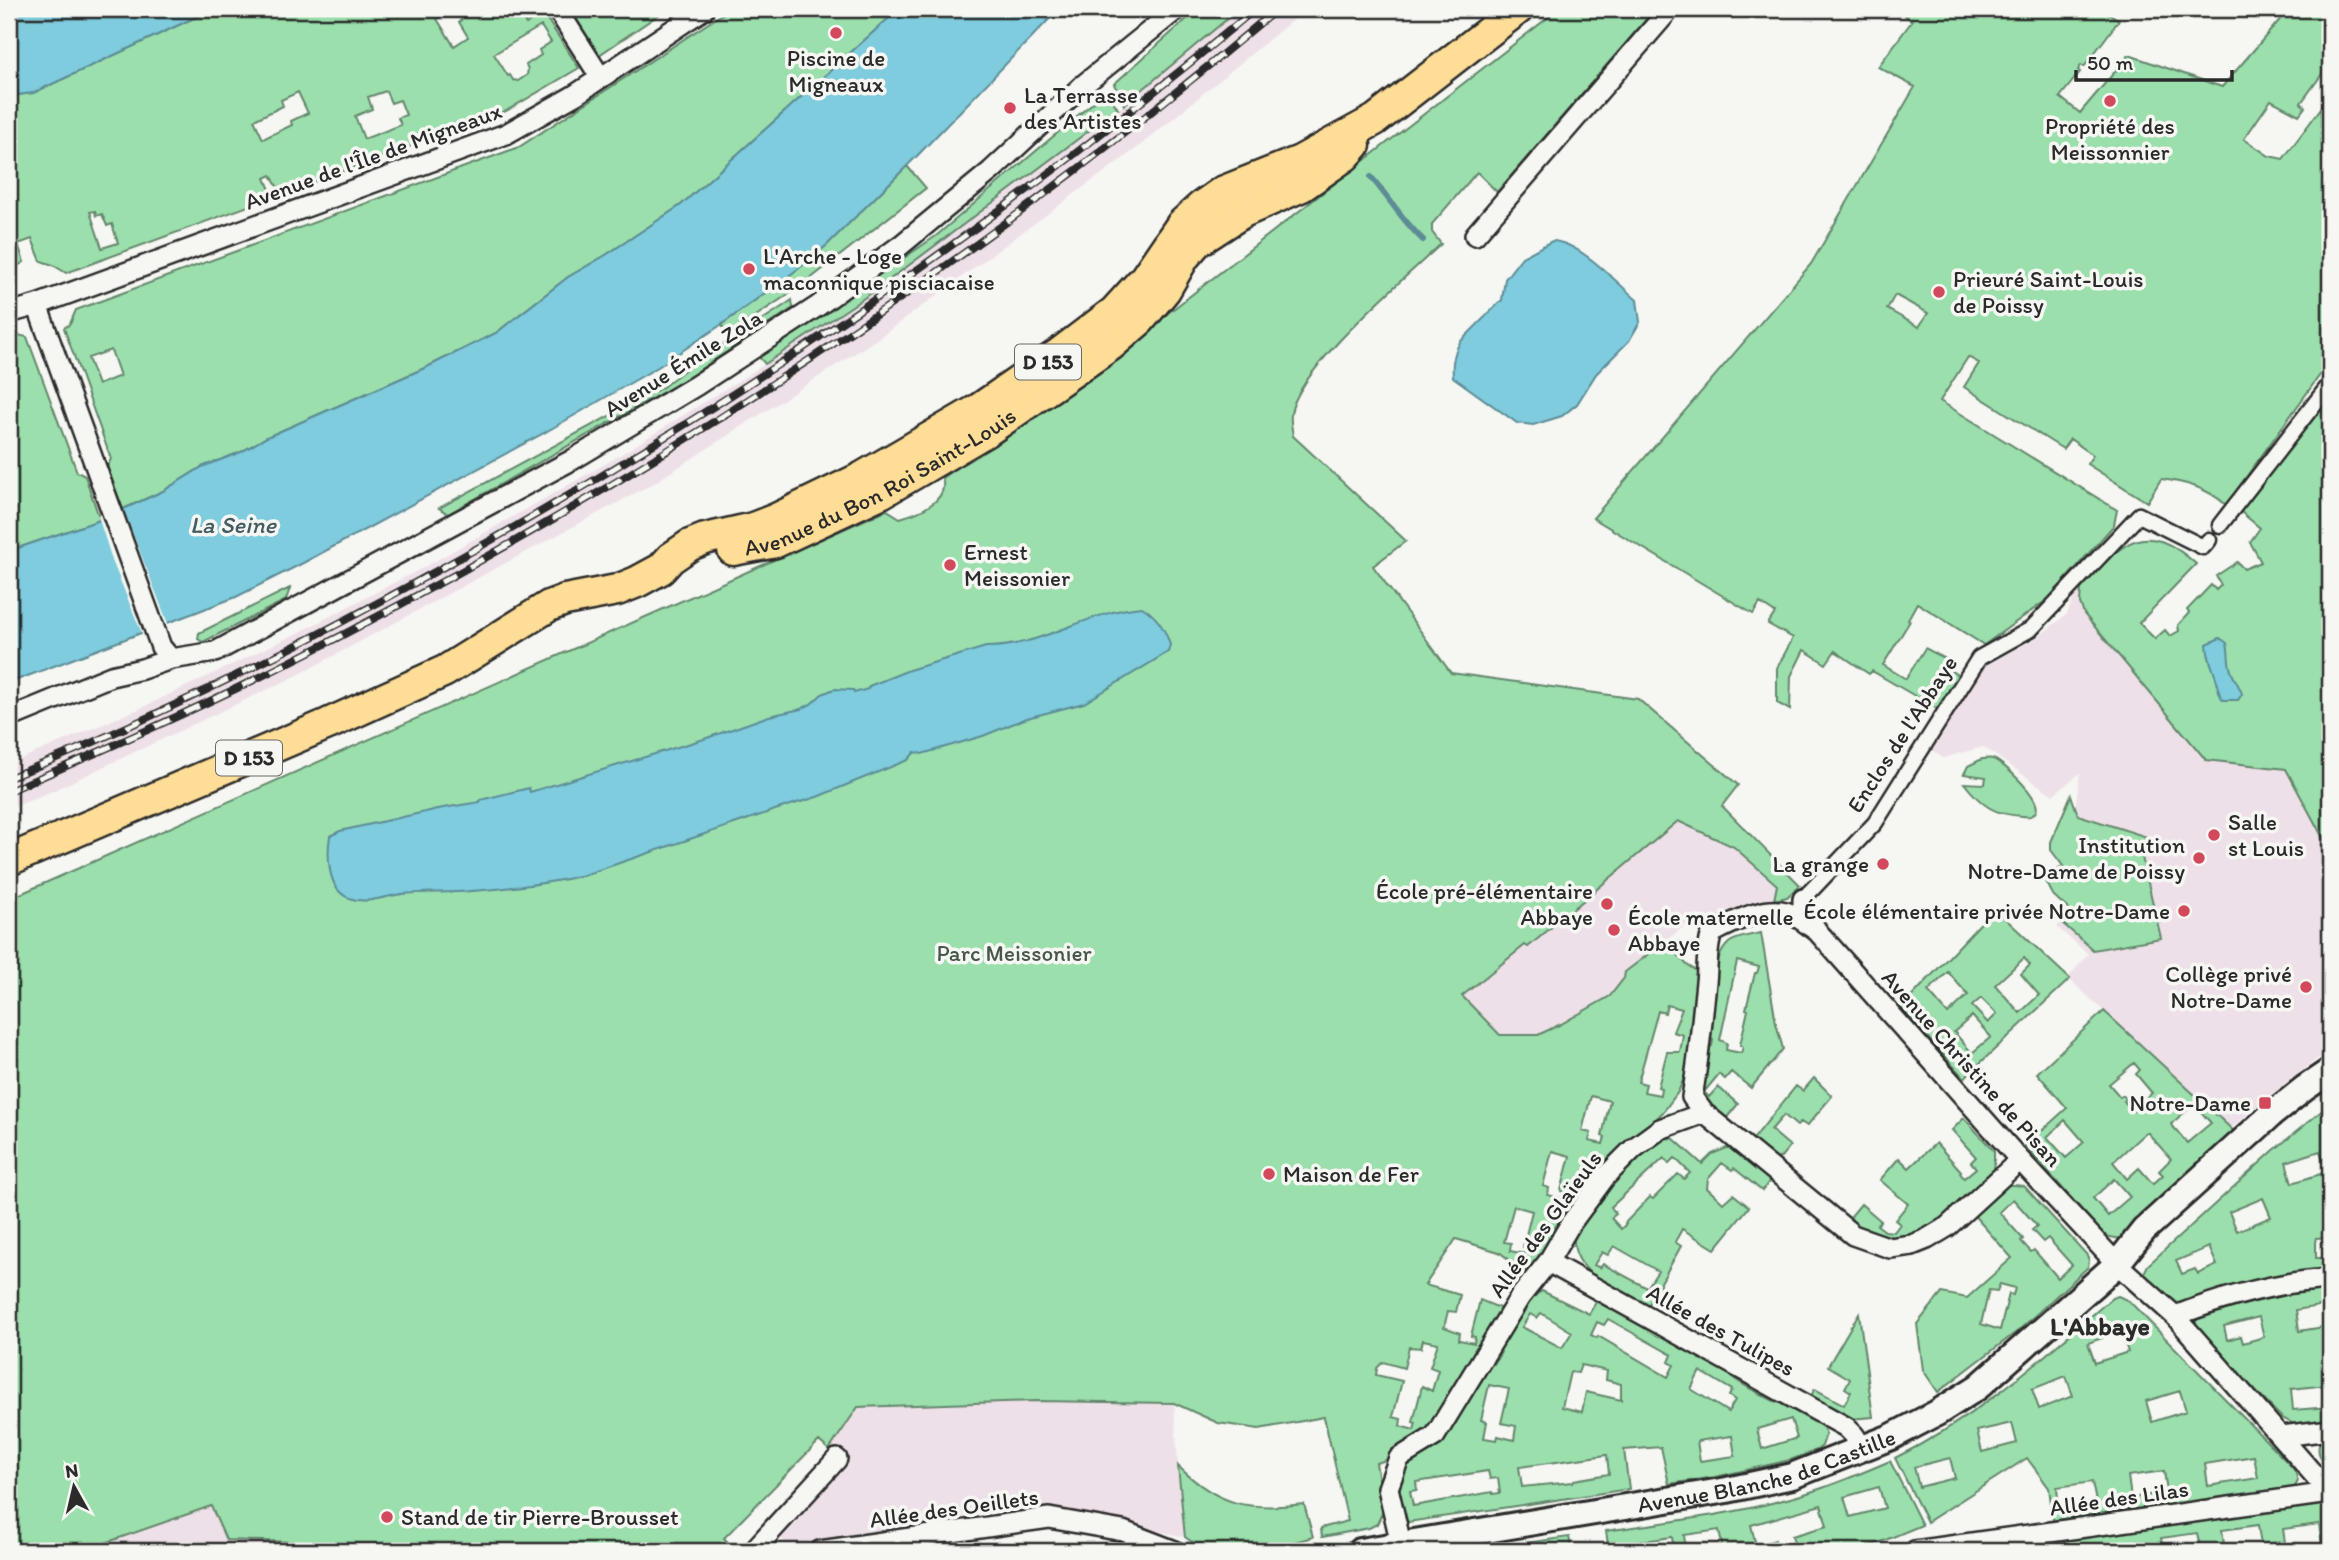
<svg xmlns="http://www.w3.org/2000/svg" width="2339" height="1560" font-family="Itim,sans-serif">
	<rect width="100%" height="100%" fill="#f6f6f2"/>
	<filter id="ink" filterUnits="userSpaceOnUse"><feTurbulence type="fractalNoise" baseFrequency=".0143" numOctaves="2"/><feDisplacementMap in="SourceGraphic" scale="14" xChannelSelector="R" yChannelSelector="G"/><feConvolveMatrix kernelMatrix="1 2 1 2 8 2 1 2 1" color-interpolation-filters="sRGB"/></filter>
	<g filter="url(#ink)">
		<!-- built -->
		<path fill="#eee0e8" d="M1239,9H1306L1137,148L880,337L654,483L296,676L50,792L9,809V764L139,709L300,632L432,563L612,460L765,364L873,292L986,209L1124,105Z
			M2081,589L2079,595L2206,760L2286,769L2330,851V1049L2258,1105L2231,1129L2068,978L2088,954L2057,927L2071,909L2067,866L2080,773L2053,795L1983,747L1943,758L1930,749L1980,669L2038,637L2067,614L2074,597Z
			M1678,821L1734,847L1777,885L1774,900L1703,919L1699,915L1625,972L1624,978L1610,996L1538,1035H1500L1462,996L1525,944L1528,947Z
			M1036,1401L1174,1403L1178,1466L1194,1481L1217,1497L1243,1505L1277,1507L1304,1504L1313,1537L1261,1551H1205L1185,1537L1047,1508L1004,1511L787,1545L777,1533L843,1465L829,1450L858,1407Z
			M212,1506L421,1546L442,1551H82Z"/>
		<!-- green -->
		<path fill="#9be0ac" stroke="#63866c" stroke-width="2" fill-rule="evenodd" d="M213,9H449L437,19L454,46L468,37L459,22L473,9L475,12L479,9H516L526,24L543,13L579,68L506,111L281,194L271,175L265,178L273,197L66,273L53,265L41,261L32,239L18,244L24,262L9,271V96L33,93ZM541,26L551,42L539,50L541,55L526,65L528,69L527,75L518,81L513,80L510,75L508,76L494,54ZM386,91L391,103L400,100L406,115L398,118L401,125L364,139L355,116L372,109L368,97ZM298,92L308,113L291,121L292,125L263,139L254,120L283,106L281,100ZM95,211L96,216L102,214L107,226L112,224L118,243L102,248L90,212Z
			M570,9H667L599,55Z
			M730,9H899L681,205L606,255L568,277L496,333L427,367L267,437L241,452L202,467L163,491L123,509L107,467L111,459L64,328L70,324L76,310L519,147ZM111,350L120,376L98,385L88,358Z
			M1198,9H1239L1124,105L1114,84Z
			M1559,9H1655L1497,192L1477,172L1432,224V232L1441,244C1406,277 1297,369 1291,414C1290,421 1292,429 1293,436L1406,541L1373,566L1451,673L1638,699L1738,785L1722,806L1800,885L1787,897L1774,900L1777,885L1734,847L1678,821L1528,947L1525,945L1462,996L1500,1035H1538L1561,1024L1610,996L1624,978L1625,972L1666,941L1687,965L1700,973L1687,1071L1678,1092L1663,1112L1638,1137L1530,1275L1499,1252L1456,1239L1425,1285L1460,1295L1456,1312L1448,1311L1444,1327L1460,1333L1459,1340L1474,1343L1475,1337L1471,1336L1480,1300L1502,1309L1432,1429L1390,1459L1376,1463L1384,1509L1377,1524L1369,1528L1322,1537L1321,1528L1348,1521L1324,1417L1259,1429L1218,1423L1174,1403L1036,1401L858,1407L829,1450L819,1441L724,1538L736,1551H442L420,1546L226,1540L211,1506L82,1551H9V899L887,510L900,518C918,513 950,501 942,478L1073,387ZM1667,1005L1682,1009L1673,1032L1683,1035L1680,1052H1667L1658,1087L1661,1088L1660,1095L1644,1092L1646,1084L1638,1082L1658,1011L1665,1013ZM1591,1096L1610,1101L1602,1136L1605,1137L1603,1144L1589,1141L1591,1133L1582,1131ZM1552,1151L1570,1156L1561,1191L1565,1192L1563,1199L1548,1195L1549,1188L1543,1186ZM1514,1206L1532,1211L1523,1247L1526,1248L1525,1254L1510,1251L1511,1243L1504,1242ZM1423,1340L1438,1343L1430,1367L1438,1370L1432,1391L1422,1386L1413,1422L1416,1423L1414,1430L1400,1426L1401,1419L1393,1417L1402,1381L1376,1375L1377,1368L1383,1362L1404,1368L1409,1347L1421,1348Z
			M1898,9H2102L2119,20L2084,67L2081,65L2078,70L2080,72L2060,97L2080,113L2129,55L2222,87L2289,9H2330V63L2301,103L2305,107L2299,115L2271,100L2244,139L2269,156L2283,159L2330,96V361L2226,505C2208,488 2185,482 2161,479L2147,502L2087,464L2093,455L2070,439L2063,449L1964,387L1979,363L1968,357L1940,401L2117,510L2114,525L2048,599L1984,645L1917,603L1908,619L1910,621L1883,665L1906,679L1925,648L1946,659L1942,665L1959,676L1939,710L1872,671L1869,674L1835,651L1826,664L1804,650L1791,676L1790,710L1777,703V668L1793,638L1768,624L1775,613L1760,603L1753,614L1593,518L1811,264L1915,87L1878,67L1912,21ZM1895,295L1928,313L1919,327L1887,309Z
			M1102,95L1111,98L1118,109L873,292L765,364L759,357L936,236Z
			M907,166L926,188L805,283L729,334L721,325L798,269L827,245Z
			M792,300L793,308L686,379L448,514L439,508L663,387C703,353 750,330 792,300Z
			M9,333L27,337L77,472L85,476L100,520L9,551Z
			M2330,396V851L2286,769L2206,760L2084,614L2080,603L2081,589C2120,545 2142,515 2196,564L2139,623L2155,639L2165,630L2170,636L2179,631L2178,625L2189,613L2187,610L2211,585L2216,590L2221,585L2216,576L2237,562L2244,569L2261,562L2250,542L2260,528L2241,512L2262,479Z
			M290,588L286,600L203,642L198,639L199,633Z
			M1982,759C1986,759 1990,758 1993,759C2004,763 2042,799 2036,811C2034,816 2028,817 2023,816C1994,815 1982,806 1964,783L1985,784L1986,777L1964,774L1968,766Z
			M2071,795L2078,815L2150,838L2153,849L2141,853L2161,938L2093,950L2061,922L2069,910L2053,895L2045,879L2063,866L2051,850V842Z
			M1992,911H1997L2070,979L1964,1078L1901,1008ZM2024,958L2030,965L2021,974L2039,995L2020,1013L1995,985ZM1948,972L1968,995L1948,1014L1928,991ZM1981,998L1997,1014L1988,1023L1972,1006ZM1972,1016L1991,1037L1972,1053L1954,1032Z
			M1761,933L1776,1023L1783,1049L1751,1088L1731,1072L1725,1079L1719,1074L1704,1092L1709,1097L1718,1087L1738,1104L1724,1121C1693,1097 1701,1085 1706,1050L1712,1046L1713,1040L1707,1036C1710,1011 1709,959 1730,942C1737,937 1752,935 1761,933ZM1737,961L1759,967L1757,973H1755L1746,1009L1748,1010L1740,1045L1743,1047L1741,1053L1726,1050L1727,1043L1720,1040Z
			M2104,1011L2236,1133L2121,1239L2105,1236L2025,1146L2067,1108L2037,1073ZM2134,1063L2140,1070L2136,1074L2152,1093L2133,1111L2124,1101L2126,1099L2123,1095L2120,1097L2109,1084ZM2194,1104L2211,1123L2187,1143L2171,1124ZM2065,1120L2084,1142L2066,1158L2047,1137ZM2145,1133H2148L2171,1159L2159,1171L2163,1175L2153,1184L2139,1168L2127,1179L2113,1162ZM2114,1179L2130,1197L2108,1216L2093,1198Z
			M1814,1078L1832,1096L1807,1126L1801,1122L1797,1126L1784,1115L1771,1130L1790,1146L1780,1158L1771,1160L1750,1143L1796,1086L1803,1091Z
			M2330,1104V1237L2316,1238V1258H2330V1274L2179,1306L2172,1305L2145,1279L2144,1273L2148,1265L2273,1151ZM2320,1151L2327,1172L2292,1183L2286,1162ZM2263,1198L2271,1217L2237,1231L2229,1212ZM2209,1247L2217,1265L2198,1274L2195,1269L2182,1274L2176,1261Z
			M1964,1118L1994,1151V1174C1966,1198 1934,1239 1895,1239C1882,1239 1865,1231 1852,1228L1851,1216L1861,1204L1881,1221L1877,1225L1885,1231L1894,1232L1900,1224L1895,1220L1908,1204L1880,1180L1899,1158L1909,1168L1936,1143L1961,1171L1960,1173L1964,1178L1976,1168L1971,1162L1976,1157L1952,1130Z
			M1673,1138L1702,1164L1712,1154L1732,1146L1771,1179L1762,1191L1734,1168L1732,1170L1722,1163L1708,1179L1707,1188L1723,1203L1733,1194L1749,1207L1715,1249L1682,1229L1675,1242L1681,1246L1647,1308C1620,1293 1566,1271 1575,1233L1603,1192L1655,1139ZM1664,1158L1669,1164L1675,1158L1690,1173L1684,1179L1678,1174L1653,1199L1650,1197L1625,1223L1626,1224L1621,1229L1611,1218L1616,1214L1611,1207ZM1614,1246L1658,1271L1647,1288L1603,1264L1600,1268L1594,1265L1602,1252L1608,1255Z
			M2002,1184L2024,1186L2086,1254L2089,1260L2088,1267L2019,1330L1938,1392L1923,1370L1917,1324L1942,1293L1967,1298L2012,1258L1971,1212ZM2013,1199L2037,1226L2032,1230L2043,1242L2048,1238L2072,1265L2058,1278L2034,1250L2031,1252L2021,1241L2023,1239L1999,1212ZM2000,1284L2015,1288L2013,1295L2009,1294L2000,1330L1981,1324L1989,1290L1997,1291Z
			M2330,1287V1304L2296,1310L2299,1331L2330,1326V1423L2296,1425L2282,1418L2197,1331L2195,1323L2198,1318C2241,1301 2284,1293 2330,1287ZM2259,1317L2264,1337L2243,1343L2241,1336L2227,1340L2224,1326ZM2327,1385L2330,1407L2293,1410L2291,1389Z
			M1542,1291L1589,1314L1599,1297L1721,1365C1727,1378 1760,1394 1774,1401C1779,1403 1785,1402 1790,1404C1803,1410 1822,1420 1826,1434L1822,1446L1817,1450L1790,1460L1715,1477L1669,1484L1661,1447L1624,1450L1629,1489L1408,1522C1397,1509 1399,1486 1401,1470L1489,1365L1494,1364L1501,1352L1499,1349L1529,1298ZM1541,1313L1572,1332L1562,1348L1522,1327L1530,1314L1537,1318ZM1608,1319L1672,1355L1669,1362L1674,1365L1668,1377L1598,1336L1597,1338L1591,1335L1597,1322L1604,1325ZM1581,1365L1607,1371L1606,1380L1621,1384V1400L1586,1392L1582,1412L1562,1407L1570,1372L1578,1373ZM1700,1371L1732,1390L1729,1396L1735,1400L1728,1412L1691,1389ZM1489,1385L1509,1389L1501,1423L1516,1426L1514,1440L1498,1436L1497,1440L1484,1438L1487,1422L1481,1420ZM1791,1419L1797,1438L1762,1449L1757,1429ZM1732,1436L1735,1456L1700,1461L1697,1441ZM1607,1455L1609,1474L1574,1480L1573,1482L1522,1487L1519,1467ZM1488,1471L1490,1479L1498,1478L1500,1493L1493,1494L1492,1492L1413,1506L1410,1491L1417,1490L1416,1482Z
			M2118,1296L2129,1301L2291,1466C2298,1474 2300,1482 2291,1489L2054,1525L2049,1488L2027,1458L1927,1522L1895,1458C1980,1416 2041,1359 2112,1298ZM2121,1331L2128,1352L2095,1363L2088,1343ZM2066,1376L2073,1396L2039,1409L2032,1389ZM2180,1391L2186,1411L2152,1422L2146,1401ZM2012,1423L2017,1443L1982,1452L1977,1431ZM2254,1456L2258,1478L2208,1486L2205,1464ZM1950,1458L1955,1478L1919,1487L1914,1467ZM2164,1471L2167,1492L2131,1498L2128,1476ZM2092,1482L2096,1502L2059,1508L2057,1487Z
			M1859,1313L1873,1417L1849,1419L1809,1399L1815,1389L1844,1405L1851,1392L1845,1388L1850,1379L1828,1366Z
			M2330,1437V1469C2323,1461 2315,1454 2320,1442Z
			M1890,1461L1922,1525L1859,1551H1797L1792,1536L1827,1526L1821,1505L1751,1525L1756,1546L1775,1540L1778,1551H1723L1719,1530L1684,1535L1686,1551H1674L1672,1537L1618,1545V1551H1609L1606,1531C1665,1522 1725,1516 1783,1500C1819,1491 1855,1476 1890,1461ZM1879,1487L1885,1508L1850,1517L1844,1497Z
			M1178,1466C1219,1506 1248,1511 1304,1504L1313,1537L1261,1551H1205L1185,1537Z
			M2320,1504L2330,1514V1551H2201L2197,1533L2161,1538L2163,1551H2140L2138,1542L2102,1547V1551H1968ZM2319,1524L2322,1545L2286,1550L2283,1529ZM2258,1525L2261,1546L2225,1551L2222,1530Z
			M1569,1537L1572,1551H1487L1496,1547Z"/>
		<!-- water -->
		<path fill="#7eccdd" stroke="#5d8c96" stroke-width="2" d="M9,9H213L33,93L9,96Z
			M899,9H1059L916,157L827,245L798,269L721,325L658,367L544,433L303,563L236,597L9,683V551L100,520L163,491L202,467L241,452L267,437L427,367L496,333L568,277L606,255L681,205Z
			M1552,241C1580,242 1616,282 1637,300L1640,322L1629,341L1596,374L1577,404L1562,416L1533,425L1517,423L1453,377C1452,364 1453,354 1460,342L1502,300L1505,279L1522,257Z
			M1142,607C1157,616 1165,628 1170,645L1168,652L1084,703L1027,718L983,736L922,754L915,752L908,760L817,797L784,807L584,875C548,884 510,888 472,891C449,893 426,892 402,894C385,896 367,905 349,898C327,890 327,854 330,836L340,831L443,808L480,802V800L529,788L530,792L704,739L769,716L801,709L811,704L822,694L834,689L853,690L854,693L868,689L869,686L909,670L986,647C1038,648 1088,611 1142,607Z
			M2220,638L2227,643C2229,651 2228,659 2230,667C2232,677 2239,684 2242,694L2238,700H2223C2217,692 2219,687 2216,678C2212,665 2207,657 2207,644Z"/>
		<!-- pier -->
		<path fill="#f6f6f2" d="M122,506L169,626L143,636L113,563L98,516Z"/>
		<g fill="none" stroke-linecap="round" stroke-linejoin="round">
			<!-- stream -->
			<path stroke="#5d8c96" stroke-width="6" d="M1371,177C1389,198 1403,221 1423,240"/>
			<!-- pedestrian casing -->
			<g stroke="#2b2b2b" stroke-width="19">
				<path id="pedestrian" d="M2220,525L2330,384
					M1803,899L1875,823L1979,658L2031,629L2139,515L2203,547L2209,540"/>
			</g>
			<!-- minor casing -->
			<g stroke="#2b2b2b" stroke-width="24">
				<path id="minor" d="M557,9L601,78
					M1475,235L1670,9
					M37,305L161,647L171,659L215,652L572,460L697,385L818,306L901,245L991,171L1082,86L1177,9
					M9,313L37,305L506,134L575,95L704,9
					M9,718L111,676L142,669L171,659
					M1803,899V908L1817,931L2020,1160L2117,1264L2175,1316L2330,1493
					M1704,1113L1853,1235L1890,1248L1912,1245L1927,1239L1947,1227L2020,1160
					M1548,1262L1846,1427L1854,1435L1863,1449
					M2175,1316C2224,1297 2277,1282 2330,1279
					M2282,1436L2330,1430
					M1401,1544L1388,1488L1399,1458L1435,1436L1520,1297L1548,1262L1571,1223L1605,1177L1634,1148L1660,1129L1704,1113L1692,1097C1699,1059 1702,1020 1706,982C1708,965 1706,949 1712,933C1733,922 1770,902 1793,915C1802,919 1809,926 1817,931
					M753,1551L837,1459
					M820,1551L1049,1518L1123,1531L1175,1551
					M1915,1551L2329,1493"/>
			</g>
			<!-- tertiary casing -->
			<g stroke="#2b2b2b" stroke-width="30">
				<g id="tertiary">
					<path id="s1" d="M1360,1551L1727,1490L1792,1476L1891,1437L1937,1413L1978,1387L2117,1264L2144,1230L2271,1115L2305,1088L2330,1071"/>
				</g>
			</g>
			<!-- primary casing -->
			<g stroke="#2b2b2b" stroke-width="35">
				<g id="primary">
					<path id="s2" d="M733,550L776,542L881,493L990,429L1111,345L1140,320L1165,290L1184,257L1197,242L1243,212L1302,186L1345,156L1355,145"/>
					<path d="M9,860L328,724L445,671L549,606L565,600L617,590L637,582L661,569L671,558L690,545L705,539L753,528L776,519L861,478L979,409L1060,353L1114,312L1145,278L1182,224L1202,206L1222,192L1300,161L1375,120L1518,9"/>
				</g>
			</g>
			<!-- pedestrian -->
			<use href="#pedestrian" stroke="#f6f6f2" stroke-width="14"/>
			<!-- minor -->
			<use href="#minor" stroke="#f6f6f2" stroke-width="19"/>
			<!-- tertiary -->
			<use href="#tertiary" stroke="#f6f6f2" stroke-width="24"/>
			<!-- primary -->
			<use href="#primary" stroke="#fedd96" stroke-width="30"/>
			<!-- rail casing -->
			<g stroke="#2b2b2b" stroke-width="8">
				<path id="rail" d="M9,778C184,706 353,620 518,525C778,375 1025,203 1255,9
					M9,791C101,751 193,711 282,666C637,487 973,266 1277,9"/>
			</g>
			<!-- rail -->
			<use href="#rail" stroke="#f6f6f2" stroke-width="5" stroke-dasharray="16" stroke-linecap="butt"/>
		</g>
	</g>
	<!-- markers -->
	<g fill="#d1495b" stroke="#f6f6f2" stroke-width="2.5">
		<circle cx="836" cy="33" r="7"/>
		<circle cx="2110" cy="101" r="7"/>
		<circle cx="1010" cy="108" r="7"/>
		<circle cx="749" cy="269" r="7"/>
		<circle cx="1939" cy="292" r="7"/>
		<circle cx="950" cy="565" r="7"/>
		<circle cx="2214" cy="835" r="7"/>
		<circle cx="2199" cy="858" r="7"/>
		<circle cx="1883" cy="864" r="7"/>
		<circle cx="1607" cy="904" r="7"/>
		<circle cx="2184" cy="911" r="7"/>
		<circle cx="1614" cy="930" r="7"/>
		<circle cx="2306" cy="987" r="7"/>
		<rect x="2258" y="1096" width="14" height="14" rx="3.5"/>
		<circle cx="1269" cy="1174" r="7"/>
		<circle cx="387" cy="1517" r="7"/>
	</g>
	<g text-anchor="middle" stroke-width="7" stroke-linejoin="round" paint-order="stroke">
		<!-- shield labels -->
		<g fill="#f6f6f2" stroke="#686867" stroke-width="2">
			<rect x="1015" y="344.5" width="66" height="35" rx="5"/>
			<rect x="216" y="740.5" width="66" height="35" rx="5"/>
		</g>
		<g font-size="21" font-weight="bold" fill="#2b2b2b">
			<text x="1048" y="369">D 153</text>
			<text x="249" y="765">D 153</text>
		</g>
		<!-- poi labels -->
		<g font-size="23" fill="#2b2b2b" stroke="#f6f6f2" text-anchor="start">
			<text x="836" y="66" text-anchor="middle">Piscine de<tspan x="836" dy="26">Migneaux</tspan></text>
			<text x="1024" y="103">La Terrasse<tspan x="1024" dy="26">des Artistes</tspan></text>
			<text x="2110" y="134" text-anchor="middle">Propriété des<tspan x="2110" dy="26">Meissonnier</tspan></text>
			<text x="763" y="264">L'Arche - Loge<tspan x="763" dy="26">maconnique pisciacaise</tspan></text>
			<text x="1953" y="287">Prieuré Saint-Louis<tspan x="1953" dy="26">de Poissy</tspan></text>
			<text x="964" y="560">Ernest<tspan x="964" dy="26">Meissonier</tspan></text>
			<text x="2228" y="830">Salle<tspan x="2228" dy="26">st Louis</tspan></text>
			<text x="2185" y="853" text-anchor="end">Institution<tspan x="2185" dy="26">Notre-Dame de Poissy</tspan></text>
			<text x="1869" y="872" text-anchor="end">La grange</text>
			<text x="1593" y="899" text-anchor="end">École pré-élémentaire<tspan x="1593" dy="26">Abbaye</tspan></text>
			<text x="2170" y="919" text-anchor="end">École élémentaire privée Notre-Dame</text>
			<text x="1628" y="925">École maternelle<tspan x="1628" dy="26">Abbaye</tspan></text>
			<text x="2292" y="982" text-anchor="end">Collège privé<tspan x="2292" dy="26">Notre-Dame</tspan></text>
			<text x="2251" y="1111" text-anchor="end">Notre-Dame</text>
			<text x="1283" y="1182">Maison de Fer</text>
			<text x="401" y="1525">Stand de tir Pierre-Brousset</text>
		</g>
		<!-- street labels -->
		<g font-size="23" fill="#2b2b2b" stroke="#f6f6f2">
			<text transform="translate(373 156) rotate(-20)" y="8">Avenue de l'Île de Migneaux</text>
			<text transform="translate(683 363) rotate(-32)" y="8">Avenue Émile Zola</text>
			<text dy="8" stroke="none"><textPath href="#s2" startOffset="163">Avenue du Bon Roi Saint-Louis</textPath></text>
			<text transform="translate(1902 734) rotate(-57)" y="8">Enclos de l'Abbaye</text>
			<text transform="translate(1972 1068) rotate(48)" y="8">Avenue Christine de Pisan</text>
			<text transform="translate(1545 1224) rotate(-54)" y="8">Allée des Glaïeuls</text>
			<text transform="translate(1721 1330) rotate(29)" y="8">Allée des Tulipes</text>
			<text dy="8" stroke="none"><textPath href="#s1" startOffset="415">Avenue Blanche de Castille</textPath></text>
			<text transform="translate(2119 1498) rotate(-8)" y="8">Allée des Lilas</text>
			<text transform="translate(954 1508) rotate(-8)" y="8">Allée des Oeillets</text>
		</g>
		<!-- park labels -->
		<g font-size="23" fill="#47584b" stroke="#f6f6f2">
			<text x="1014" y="961">Parc Meissonier</text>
		</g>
		<!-- water labels -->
		<g font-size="24" font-style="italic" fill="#445b60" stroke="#f6f6f2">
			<text x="233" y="533">La Seine</text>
		</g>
		<!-- quarter labels -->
		<g font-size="26" font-weight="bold" fill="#2b2b2b" stroke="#f6f6f2">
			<text x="2100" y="1335">L'Abbaye</text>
		</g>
	</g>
	<!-- margin -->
	<rect width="2339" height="1560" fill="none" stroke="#f6f6f2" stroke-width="35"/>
	<rect x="18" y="18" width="2304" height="1525" fill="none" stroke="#2b2b2b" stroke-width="2.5" filter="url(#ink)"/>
	<!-- north arrow -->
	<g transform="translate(74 1487) rotate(352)" stroke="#f6f6f2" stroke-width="5" paint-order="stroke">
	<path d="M0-5L12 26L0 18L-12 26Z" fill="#2b2b2b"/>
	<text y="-10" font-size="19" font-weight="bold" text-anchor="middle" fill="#2b2b2b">N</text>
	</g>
	<!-- scale -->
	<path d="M2076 70v10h156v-10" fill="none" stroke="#2b2b2b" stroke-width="3.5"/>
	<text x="2087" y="70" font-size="21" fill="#2b2b2b" stroke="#f6f6f2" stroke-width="5" paint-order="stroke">50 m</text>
</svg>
